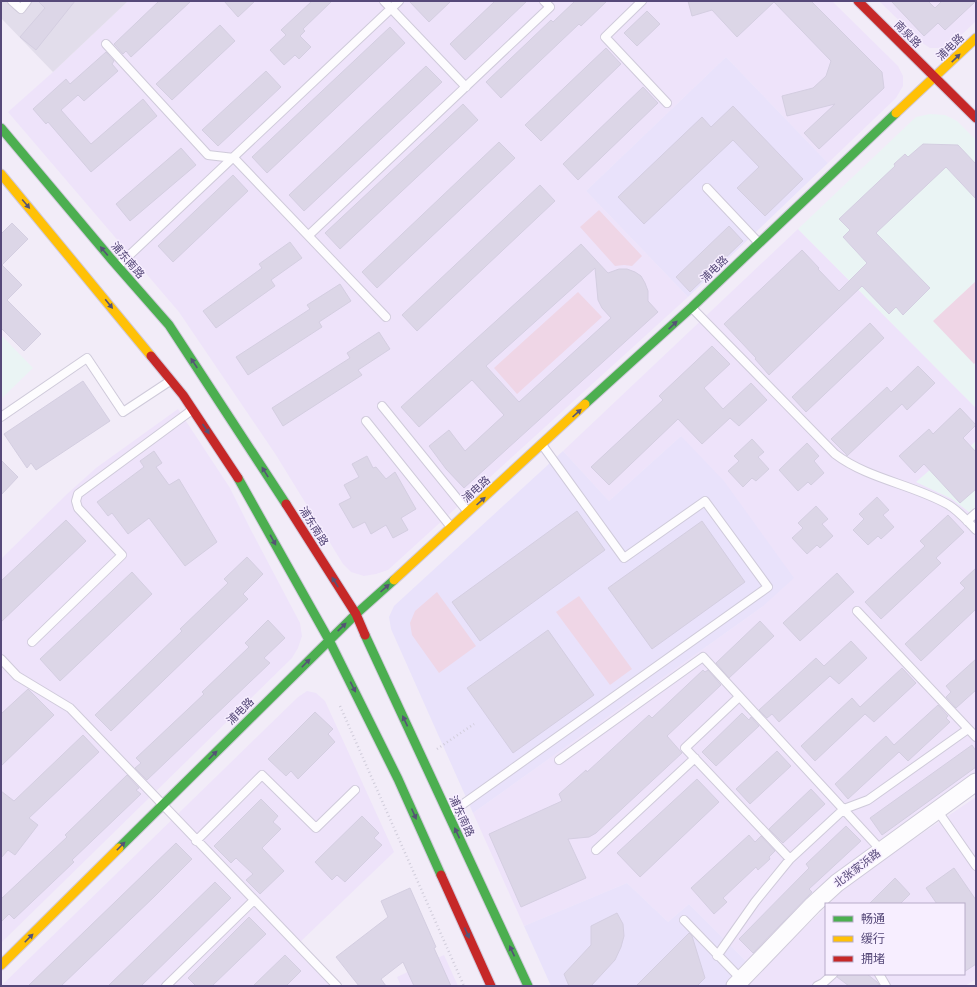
<svg xmlns="http://www.w3.org/2000/svg" width="977" height="987" font-family="'DejaVu Sans','Noto Sans SC',sans-serif">
	<rect width="100%" height="100%" fill="#f2ecf8"/>
	<!-- residential -->
	<path fill="#eee3fa" d="M128,1H832L898,66L903,76V86L896,98L828,163L726,57L586,191L688,297L388,570L376,574L364,576L351,572L343,564L276,455L179,312L8,112L53,72Z
		M879,1H976V21L952,44L941,48H930L921,42Z
		M798,229L976,408V441L954,462L917,482L952,499L973,515L976,513V774L748,963L689,904L668,922L627,883L524,926L473,813L762,607L681,436L609,501L563,451Z
		M178,409L230,488L252,532L300,623L302,636L298,648L292,658L1,943V559L66,495L96,468Z
		M307,691L316,693L325,701L394,852L297,945L337,986H1L298,697Z
		M976,797V979L965,986H744L826,907V974H964V904H829L842,890L887,857Z
		M444,955L458,986H401L397,977Z"/>
	<!-- commercial -->
	<path fill="#e9e2fb" d="M726,57L828,163L688,297L586,191Z
		M681,436L724,481L794,578L762,607L473,813L391,629L389,617L394,606L563,451L609,501Z
		M627,883L668,922L689,904L748,963L726,986H551L524,926Z"/>
	<!-- industrial -->
	<path fill="#e2ddeb" d="M1,1H128L53,72L1,18Z"/>
	<!-- education -->
	<path fill="#eaf4f4" d="M930,114L945,115L957,121L976,140V408L798,229L916,117Z
		M1,335L33,368L1,399Z
		M976,441V513L973,515L952,499L916,482L947,455L954,462Z"/>
	<!-- green -->
	<path fill="#efd6e6" d="M599,210L642,256L632,266L624,265L615,266L580,227Z
		M976,281V362L974,364L933,321Z
		M578,292L602,317L517,394L494,368Z
		M437,592L476,646L439,673L412,635L410,623L415,611Z
		M579,596L632,669L610,685L556,612Z"/>
	<!-- building -->
	<path fill="#dcd6e7" stroke="#d4cee1" fill-rule="evenodd" d="M38,1H75L36,50L20,37L45,8Z
		M159,1H191L131,57L126,51L123,54L114,44Z
		M224,1H255L238,17Z
		M312,1H332L303,29L305,31L300,36L311,47L299,59L295,55L284,65L270,50L286,35L281,30Z
		M409,1H451L429,22Z
		M495,1H527L465,60L450,44Z
		M575,1H607L581,26L579,24L501,98L486,82L551,20L553,22Z
		M688,1H811L882,72L884,88L819,149L804,133L835,104L787,116L782,96L813,88L826,76L831,61L774,2L737,37L712,10L692,16Z
		M891,1H928L935,8L942,1H976L945,30L938,23L924,36Z
		M647,11L660,24L637,46L624,33Z
		M220,25L235,41L172,100L156,84Z
		M390,27L405,43L267,173L252,157Z
		M606,48L621,64L541,141L525,125Z
		M106,52L114,61L112,64L118,71L84,101L78,95L61,110L91,144L143,99L157,116L91,172L48,122L46,124L33,109L66,79L70,84Z
		M426,66L442,82L304,211L289,195Z
		M266,71L281,87L218,146L202,130Z
		M643,87L658,103L578,180L563,164Z
		M463,104L478,120L340,249L325,233Z
		M733,106L803,179L765,216L737,188L759,167L733,140L644,224L618,197L702,117L711,127Z
		M499,142L515,158L377,288L362,272Z
		M923,144L958,145L976,164V199L946,167L876,233L930,288L903,315L896,307L889,314L862,286L769,375L755,359L756,358L724,324L802,250L819,268L818,269L839,291L867,263L843,237L850,230L839,219L895,166L894,164L905,154L908,157Z
		M181,148L196,165L130,221L116,204Z
		M233,175L248,191L173,262L158,246Z
		M540,185L555,201L417,331L402,315Z
		M12,223L28,239L2,265L22,285L7,300L41,334L24,351L1,328V234Z
		M729,226L743,241L690,292L676,277Z
		M290,242L302,258L271,280L275,286L216,328L203,311L262,268L259,264Z
		M581,244L608,273L619,269H627L635,272L641,276L645,283L648,291V301L658,312L464,488L446,469L429,446L449,430L465,451L504,415L472,380L419,427L401,407ZM595,268L598,300L602,308L611,318L519,402L486,366Z
		M340,284L351,301L319,322L322,327L248,375L236,357L310,309L307,305Z
		M870,323L884,338L806,412L792,397Z
		M379,332L390,349L358,370L362,375L283,426L272,408L350,358L347,353Z
		M712,346L730,364L704,388L723,409L751,383L767,400L739,426L730,418L702,444L678,419L609,485L591,467L663,400L659,396Z
		M918,366L935,383L907,410L902,404L847,456L846,454L831,439L887,387L891,392Z
		M83,381L110,421L36,470L31,463L27,468L4,434Z
		M960,408L976,425L963,438L976,452V489L960,503L924,464L915,473L899,456L929,429L933,434Z
		M752,439L764,452L758,457L769,469L756,481L752,478L743,487L728,471L739,461L734,456Z
		M807,443L819,456L814,461L824,473L811,485L808,482L798,491L779,470Z
		M154,451L162,463L156,467L169,485L179,479L217,542L185,566L149,518L128,534L112,513L108,516L97,502L144,467L140,461Z
		M367,456L373,468L376,467L386,479L395,472L416,509L401,518L408,530L393,538L386,525L371,534L365,522L353,528L339,504L351,498L344,485L359,477L352,464Z
		M1,460L18,477L1,495Z
		M877,497L889,510L883,515L894,527L881,539L878,536L868,545L853,530L864,519L859,514Z
		M816,506L828,519L822,524L833,536L820,548L817,545L807,554L792,538L803,528L798,523Z
		M577,511L605,550L480,641L452,602Z
		M948,515L964,532L936,558L941,563L881,619L865,602L925,546L920,541Z
		M66,520L86,541L1,622V581Z
		M702,521L745,582L652,649L608,588Z
		M247,557L263,574L243,594L248,599L111,731L95,715L182,631L180,629L228,583L224,579Z
		M976,568V609L921,661L905,644L965,588L960,583Z
		M132,572L152,594L60,681L40,659Z
		M837,573L854,592L800,641L783,623Z
		M268,620L285,638L264,658L270,663L147,780L135,768L141,763L136,758L204,694L202,692L249,647L245,643Z
		M760,621L774,636L729,678L716,663Z
		M548,630L594,695L513,753L467,688Z
		M851,641L867,658L839,684L830,676L779,722L772,714L767,718L759,710L816,658L824,666Z
		M976,659V690L956,708L946,697L951,692L946,686Z
		M902,668L916,683L874,722L865,714L815,761L801,746L852,698L860,707Z
		M703,670L705,672L708,670L721,685L667,736L682,753L596,833L589,837L568,839L586,878L521,907L489,834L562,801L559,794L586,770L587,772L649,715L652,718Z
		M28,689L54,715L1,766V714Z
		M938,705L948,716L946,718L950,722L908,761L899,752L848,799L835,784L886,736L894,745Z
		M315,712L333,729L328,734L335,742L298,779L291,771L286,776L268,759Z
		M742,713L749,720L751,717L759,726L716,766L702,752Z
		M83,735L99,752L29,818L38,825L15,855L8,850L1,858V791L14,801Z
		M972,745L976,751V767L882,835L870,818Z
		M777,751L791,766L750,804L736,789Z
		M127,775L139,788L136,790L141,794L72,860L74,862L14,919L9,914L1,922V899L67,837L65,835Z
		M697,779L719,802L640,877L617,853Z
		M811,789L825,804L783,843L769,829Z
		M261,799L278,816L273,822L281,829L262,848L284,871L260,894L246,880L253,874L236,858L231,863L214,846Z
		M362,816L379,833L374,838L382,845L345,882L337,875L332,880L315,862Z
		M846,826L861,841L809,889L812,892L753,953L739,939L809,868L806,864Z
		M749,835L755,842L761,836L775,851L769,857L770,859L758,870L756,867L723,898L727,902L714,914L691,888Z
		M176,843L192,859L155,896L61,986H28Z
		M954,868L976,900V964L964,972V904H937L926,888Z
		M895,878L910,894L900,904H869Z
		M215,882L231,898L182,946L141,986H108Z
		M410,888L436,947L434,948L451,986H414L403,962L381,979L386,986H359L336,957L388,917L381,901Z
		M617,913L623,924L624,936L621,947L615,960L591,986H569L564,974L591,945V926Z
		M249,917L266,934L212,986H196L188,978Z
		M689,933L692,936L705,978L697,986H636Z
		M285,955L301,971L286,986H253Z
		M838,974H867L877,982L880,986H849L837,977Z"/>
	<g fill="none" stroke-linecap="round" stroke-linejoin="round">
		<!-- lane casing -->
		<g stroke="#cfcada" stroke-width="10">
			<path id="lane" d="M12,1L21,9L27,1
				M384,1L466,87
				M642,1L605,37L667,103
				M106,44L208,155L234,158L386,317
				M707,188L758,242
				M309,235L550,7L544,1
				M118,266L399,1
				M692,308L835,454C868,479 911,484 947,504C958,510 967,521 976,530
				M382,406L468,512
				M1,417L87,358L123,412L170,381
				M366,421L451,527
				M967,521L976,513
				M857,611L976,737
				M32,642L122,555L78,508L76,501L78,494L192,410
				M1,659L17,676L70,708L337,986
				M739,697L685,748L790,859
				M559,760L703,657L881,850
				M937,810L976,866
				M449,814L768,587L705,501L624,558L543,446
				M196,841L262,775L316,828L355,790
				M596,850L695,758
				M684,920L741,979
				M717,956L755,902L790,859L844,809L868,800L968,729
				M879,974L886,986
				M166,986L254,900
				M817,986L823,983L833,974"/>
		</g>
		<!-- street casing -->
		<g stroke="#cfcada" stroke-width="19">
			<path id="street" d="M735,986L813,905L837,883L976,782"/>
		</g>
		<!-- fast casing -->
		<g stroke="#d1cadc" stroke-width="11">
			<path id="fast" d="M1,128L112,260L169,325L286,504
				M585,404L692,307L896,113
				M238,478L329,640L398,779L441,875
				M365,635L528,986
				M119,848L356,614L394,580"/>
		</g>
		<!-- slow casing -->
		<g stroke="#d1cadc" stroke-width="11">
			<path id="slow" d="M896,113L976,38
				M1,174L151,356
				M394,580L585,404
				M1,965L119,848"/>
		</g>
		<!-- jam casing -->
		<g stroke="#d1cadc" stroke-width="11">
			<path id="jam" d="M858,1L976,118
				M151,356L183,395L238,478
				M286,504L356,614L365,635
				M441,875L491,986"/>
		</g>
		<!-- path -->
		<path stroke="#d1cddb" stroke-width="2.5" stroke-dasharray="1 3" stroke-linecap="butt" d="M340,706L464,986
			M437,749L474,724"/>
		<!-- lane -->
		<use href="#lane" stroke="#fdfcfe" stroke-width="8"/>
		<!-- street -->
		<use href="#street" stroke="#fdfcfe" stroke-width="17"/>
		<!-- fast -->
		<use href="#fast" stroke="#4caf50" stroke-width="9"/>
		<!-- slow -->
		<use href="#slow" stroke="#ffc107" stroke-width="9"/>
		<!-- jam -->
		<use href="#jam" stroke="#c62828" stroke-width="9"/>
	</g>
	<!-- one-way arrows -->
	<defs><path id="oneway-solid" d="M-6-.8H1V-3.2L6.5 0L1 3.2V.8H-6Z"/></defs>
	<g fill="#555375">
		<use href="#oneway-solid" transform="translate(956 58) rotate(-44)"/>
		<use href="#oneway-solid" transform="translate(26 204) rotate(50)"/>
		<use href="#oneway-solid" transform="translate(104 251) rotate(-130)"/>
		<use href="#oneway-solid" transform="translate(109 304) rotate(51)"/>
		<use href="#oneway-solid" transform="translate(673 325) rotate(-43)"/>
		<use href="#oneway-solid" transform="translate(194 363) rotate(-123)"/>
		<use href="#oneway-solid" transform="translate(577 413) rotate(-42)"/>
		<use href="#oneway-solid" transform="translate(206 429) rotate(56)"/>
		<use href="#oneway-solid" transform="translate(265 472) rotate(-122)"/>
		<use href="#oneway-solid" transform="translate(481 501) rotate(-42)"/>
		<use href="#oneway-solid" transform="translate(273 540) rotate(61)"/>
		<use href="#oneway-solid" transform="translate(335 582) rotate(-122)"/>
		<use href="#oneway-solid" transform="translate(385 588) rotate(-42)"/>
		<use href="#oneway-solid" transform="translate(342 627) rotate(-44)"/>
		<use href="#oneway-solid" transform="translate(306 663) rotate(-45)"/>
		<use href="#oneway-solid" transform="translate(353 687) rotate(63)"/>
		<use href="#oneway-solid" transform="translate(405 721) rotate(-115)"/>
		<use href="#oneway-solid" transform="translate(213 755) rotate(-45)"/>
		<use href="#oneway-solid" transform="translate(414 814) rotate(66)"/>
		<use href="#oneway-solid" transform="translate(457 833) rotate(-115)"/>
		<use href="#oneway-solid" transform="translate(121 846) rotate(-45)"/>
		<use href="#oneway-solid" transform="translate(467 933) rotate(66)"/>
		<use href="#oneway-solid" transform="translate(29 938) rotate(-45)"/>
		<use href="#oneway-solid" transform="translate(512 951) rotate(-115)"/>
	</g>
	<g text-anchor="middle" stroke-width="3" stroke-linejoin="round" paint-order="stroke">
		<!-- street labels -->
		<g font-size="11" fill="#564979" stroke="#f7eeff">
			<text transform="translate(908 34) rotate(45)" y="4">南泉路</text>
			<text transform="translate(950 47) rotate(-44)" y="4">浦电路</text>
			<text transform="translate(128 260) rotate(49)" y="4">浦东南路</text>
			<text transform="translate(714 269) rotate(-44)" y="4">浦电路</text>
			<text transform="translate(476 489) rotate(-42)" y="4">浦电路</text>
			<text transform="translate(314 526) rotate(58)" y="4">浦东南路</text>
			<text transform="translate(240 711) rotate(-45)" y="4">浦电路</text>
			<text transform="translate(462 816) rotate(65)" y="4">浦东南路</text>
			<text transform="translate(857 868) rotate(-37)" y="4">北张家浜路</text>
		</g>
	</g>
	<!-- border -->
	<rect width="977" height="987" fill="none" stroke="#564979" stroke-width="4"/>
	<!-- legend -->
	<rect x="825" y="903" width="140" height="72" fill="#f7eeff" stroke="#b7acc9"/>
	<rect x="833" y="916" width="20" height="6" fill="#4caf50" stroke="#b7acc9"/>
	<text x="861" y="923" font-size="12" fill="#564979">畅通</text>
	<rect x="833" y="936" width="20" height="6" fill="#ffc107" stroke="#b7acc9"/>
	<text x="861" y="943" font-size="12" fill="#564979">缓行</text>
	<rect x="833" y="956" width="20" height="6" fill="#c62828" stroke="#b7acc9"/>
	<text x="861" y="963" font-size="12" fill="#564979">拥堵</text>
</svg>
